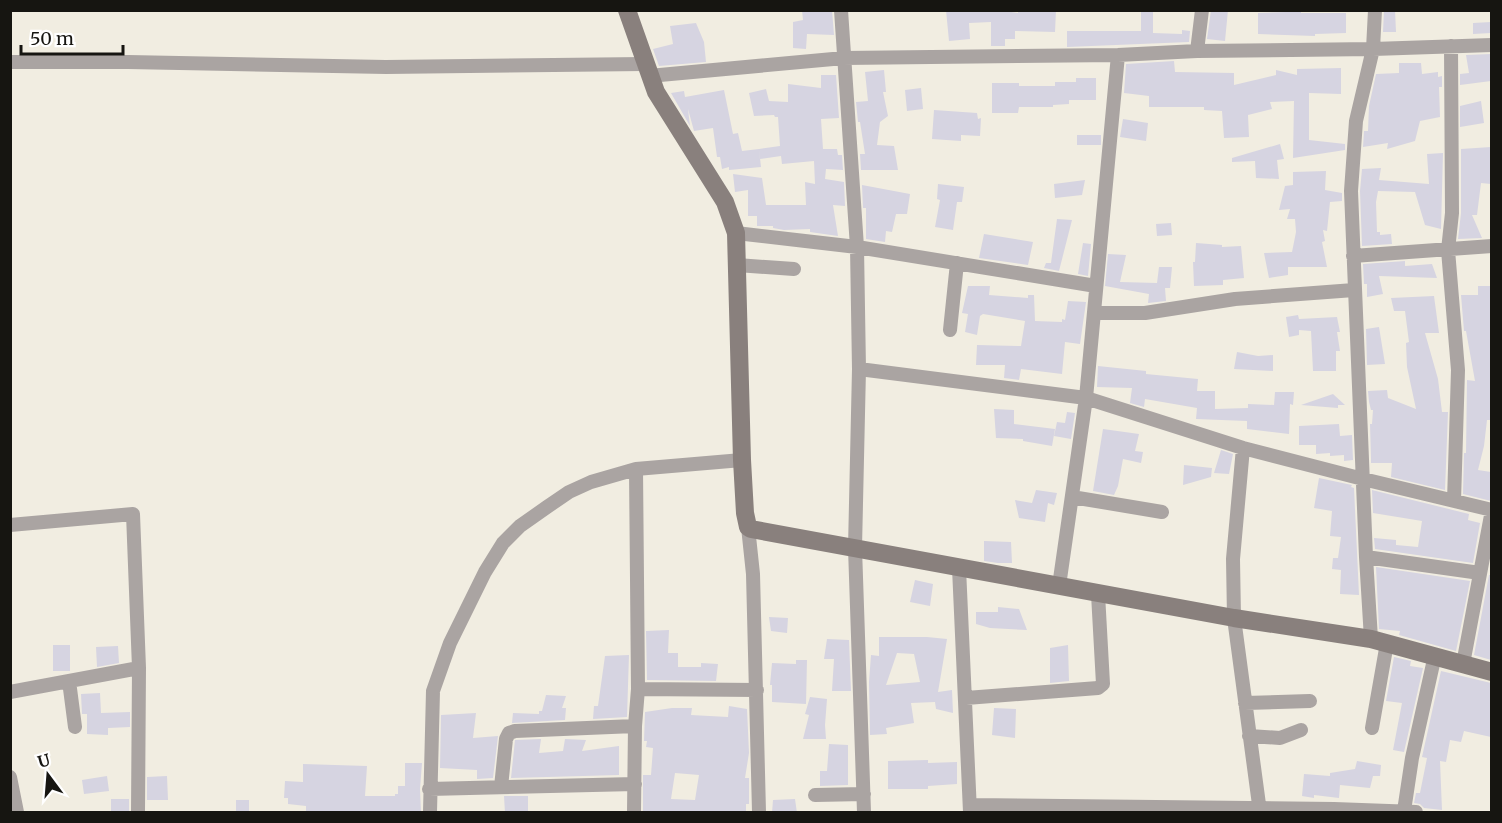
<svg xmlns="http://www.w3.org/2000/svg" width="1502" height="823" font-family="Merriweather,serif">
	<rect width="100%" height="100%" fill="#f1ede1"/>
	<!-- building -->
	<path fill="#d6d4e1" fill-rule="evenodd" d="M802,10H832L834,35L807,34L806,49L793,48V22L803,20Z
		M946,10H998L1018,13V10H1056L1055,32L1015,31V39H1005V46H991V22L969,23L970,39L949,41Z
		M1141,10H1153V33L1182,34V30L1190,31L1189,42L1067,47V31H1141Z
		M1211,10H1228L1225,41L1207,39Z
		M1286,10H1301V13H1346V33L1315,34V36L1258,34V13L1286,12Z
		M1384,10H1395L1396,32H1383Z
		M1491,22V33L1473,34V23Z
		M696,23L704,42L706,62L659,66L653,49L673,44L670,26Z
		M1491,54V81L1460,85V74L1469,73L1466,55Z
		M1174,61L1175,72L1234,73V85L1276,75V70L1297,75V69L1341,68V94L1309,93V140L1345,144V150L1293,158L1294,101L1270,102L1272,109L1248,115L1249,137L1224,138L1222,111L1204,110V107H1149V96L1124,93L1126,64Z
		M1399,63H1421L1422,74L1438,72V77L1442,76V87H1439L1440,117L1420,121L1415,141L1387,149L1388,143L1363,147L1364,131H1368L1369,106L1376,74L1399,73Z
		M884,70L886,92H883L888,116L880,122L877,145L894,146L898,170H861L860,154H865L860,122H858L856,102L868,101L865,72Z
		M821,75H836L839,118L821,119L823,149H837L838,155H842L843,170L826,169L825,179L844,182L845,206L833,205L838,236L810,232V229L784,230L773,228V226H757V216H748V190L735,192L733,174L762,178L766,205H806L805,182L815,184L814,161L782,164L781,156L760,159L759,149L780,146L778,117H775L774,115L754,116L749,93L766,89L769,101L788,102V84L821,88Z
		M1076,78H1096V100H1069V104L1053,105V107H1019L1018,113H992V83H1019V86H1055V82H1076Z
		M921,88L923,109L907,111L905,90Z
		M724,90L733,134L738,133L742,151L759,149L761,167L729,170V167L722,169L720,157H717L713,128L694,131L688,109L690,126L671,93L684,91L685,97Z
		M1481,101L1484,123L1460,127V106Z
		M934,110L977,113L978,119L981,118L980,136L961,135V141L932,139Z
		M1123,119L1148,123L1146,141L1120,137Z
		M1077,135H1101V145H1077Z
		M1280,144L1284,159L1277,160L1279,179L1256,178L1255,161L1232,162V158Z
		M1491,147V184L1481,183L1477,215H1472L1482,238L1458,239L1461,213V149Z
		M1443,153L1441,229L1425,225L1415,192L1378,191L1376,202L1377,232H1380V235L1391,234L1392,244L1362,246L1360,191L1362,169L1381,168L1379,180L1429,184L1427,154Z
		M1326,171L1325,190L1342,193V201L1330,202L1327,231L1323,230L1325,241L1322,242L1327,267H1288V275L1269,278L1264,253L1292,252L1296,232L1295,219H1287L1290,209L1279,210L1285,186L1293,185V172Z
		M1085,180L1082,195L1055,198L1054,184Z
		M938,184L964,187L962,202H957L953,230L935,227L940,200L937,199Z
		M862,185L910,194L907,214H896L892,232L886,231L885,242L866,239V208H863Z
		M1057,219L1072,220L1059,271L1044,268L1046,263H1051Z
		M1171,223L1172,235L1157,236L1156,224Z
		M984,234L1033,242L1028,265L979,258Z
		M1083,243L1091,244L1088,276L1078,274Z
		M1196,243L1222,245V247L1241,246L1244,278L1223,280V285L1194,286L1193,262H1195Z
		M1108,254L1126,255L1120,282L1157,283L1159,267H1172L1170,288H1165L1166,301L1148,303L1149,294L1105,286Z
		M1405,261V266L1432,264L1437,278L1379,276L1383,294L1367,297V284H1364L1363,264Z
		M968,286H990L989,295L1028,298V295H1034L1035,321L1062,322V319L1065,320L1068,301L1086,302L1080,344L1065,342L1062,374L1021,369L1019,380L1004,378L1005,365H976L977,345L1021,346L1025,321L983,314L980,316L977,335L965,332L968,314L962,313Z
		M1478,286H1491V420H1487L1484,446L1478,470L1491,472V501L1463,494L1464,453H1466L1467,380L1475,381L1466,331H1464L1461,295H1478Z
		M1434,296L1439,333H1425L1438,379L1442,412H1448L1445,490L1391,477L1392,463H1371V459L1370,424H1372L1373,410H1371L1369,402L1368,391L1387,390L1388,398L1416,409L1407,367L1406,343L1409,342L1405,311H1394L1391,298Z
		M1298,315L1299,319L1337,317L1340,332H1337L1340,351H1336V371H1313L1311,331L1299,330V335L1289,337L1286,317Z
		M1379,327L1385,364L1367,365L1366,329Z
		M1237,352L1258,356L1273,355V371L1234,369Z
		M1098,366L1146,371V374L1198,379L1197,391H1215V409L1248,408V404L1274,405L1275,392H1294L1293,405L1290,404L1289,434L1247,429V421L1196,419L1197,408L1145,399L1144,407L1130,403L1132,388L1097,387Z
		M1333,394L1345,405H1338V408L1301,405Z
		M994,409L1014,410V424L1055,429L1052,446L1023,441V439L996,438Z
		M1067,412L1075,413L1071,439L1054,436L1057,422L1065,423Z
		M1339,424L1340,436L1352,435L1353,460L1344,461V455L1330,456V453L1316,454V445H1299V426Z
		M1103,429L1139,434L1135,451L1143,452L1141,463L1123,459L1118,486L1114,495L1093,491Z
		M1221,450L1233,454L1229,474L1214,473Z
		M1184,465L1212,468L1211,477L1183,485Z
		M1319,478L1352,485L1351,487L1354,488L1359,595L1340,594L1341,570L1332,569L1333,558H1338L1341,537L1330,536L1332,511L1314,508Z
		M1036,490L1057,493L1054,505L1048,503L1045,522L1019,518L1015,500L1032,503Z
		M1372,490L1469,514L1468,520L1480,523L1473,563L1375,549L1374,538L1396,540V545L1418,547L1422,521L1373,513Z
		M984,541L1011,542L1012,563H998L984,561Z
		M1376,567L1470,581L1456,651L1399,635L1400,631L1379,629Z
		M1489,575H1491V660L1474,655Z
		M915,580L933,584L930,606L910,602Z
		M998,607L1019,609L1027,630L990,628L976,624V612H998Z
		M769,617L788,618L787,633L771,631Z
		M669,630L668,653H678V667H701V663L718,664L716,681L647,680L646,631Z
		M879,637H927L947,639L938,692L952,690L953,713L936,709L935,702L911,703L914,723L886,728L887,734L870,735L869,682L871,655L879,656ZM897,653L914,654L920,682L886,685Z
		M827,639L849,640L851,691H832L834,659H824Z
		M53,645H70V671H53Z
		M1068,645L1069,681L1050,683V648Z
		M118,646L119,663L97,667L96,647Z
		M629,655L627,717L593,719L594,706H598L605,656Z
		M1394,657L1411,661L1410,666L1423,668L1404,752L1393,750L1402,703L1386,701Z
		M796,660H807L806,704L772,702V685H770L772,663L796,664Z
		M1441,671L1491,683V737L1464,731L1461,742L1450,740L1446,762L1440,761L1442,810L1424,808L1420,804L1414,803L1416,793H1420L1427,758L1422,757Z
		M100,693L101,713L130,712V727L108,728V735L87,734V714H82L81,694Z
		M546,695L566,696L562,708H566L565,720L512,723L513,713L539,714V711H542Z
		M810,697L827,699L825,725L826,739H803L809,715L805,714Z
		M729,706L747,709L749,753L745,778H749V804H746V813H643V775H651L653,748L646,747L647,741H644L645,712L672,708H692L691,715L728,717ZM675,773L699,775L695,800L671,799Z
		M994,708L1016,709L1015,738L992,735Z
		M476,713L473,738L498,736L493,778L477,779V770L440,768L441,715Z
		M541,739L539,753L563,751L565,739L586,740L582,751L619,746V775L511,778L515,740Z
		M829,744L848,745V785L820,786V771H827Z
		M928,760V763L957,762V784L928,786V789H888V761Z
		M1357,761L1381,765L1380,776H1373L1370,788L1340,785L1339,798L1314,795V798L1302,796L1304,774L1330,776V773L1355,769Z
		M405,763H422L420,789L421,813H306V806L288,804V798H284L285,781L303,782V764L367,766L365,796H395V794H398V786H405Z
		M107,776L109,791L84,794L82,780Z
		M167,776L168,800H147V777Z
		M504,796H528V813H505Z
		M111,799H129V813H111Z
		M795,799L797,813H772L773,800Z
		M236,800H249V812H236Z"/>
	<g fill="none" stroke-linecap="round" stroke-linejoin="round">
		<!-- street -->
		<path stroke="#aaa4a2" stroke-width="14" d="M841,10L857,247L859,369L855,548L864,812
			M1451,46L1452,213L1448,250L1458,370L1454,501
			M1197,51L1202,10
			M10,62H128L386,67L644,64
			M649,76L844,58L1118,55L1197,51L1373,49L1492,45
			M736,233L857,247L1096,286
			M1353,256L1492,246
			M737,265L794,269
			M1095,313H1145L1235,299L1354,290
			M950,330L957,263
			M859,369L1086,398L1243,448L1363,479L1492,510
			M1243,448L1233,559L1234,618L1260,812
			M1072,497L1162,512
			M10,525L133,514L139,668L138,812
			M748,527L753,574L759,812
			M1366,557L1480,573
			M959,568L970,812
			M1059,586L1086,398L1118,55
			M1371,639L1366,557L1351,191L1356,121L1373,49L1375,10
			M1463,664L1492,510
			M69,681L75,727
			M638,689L757,690
			M10,692L139,668
			M966,698L1098,688L1103,684L1098,594
			M1245,703L1310,701
			M1372,728L1387,643
			M1249,736L1280,738L1301,730
			M10,777L17,812
			M501,787L506,739L509,733L515,731L635,726
			M429,789L635,784
			M815,795L864,794
			M970,805L1334,809L1416,812
			M1404,811L1412,758L1435,655
			M430,812L433,691L450,643L485,572L503,543L520,526L547,507L569,492L591,482L636,469L742,460
			M634,812L635,726L638,689L636,469"/>
		<!-- secondary -->
		<path stroke="#89807d" stroke-width="18" d="M627,10L656,92L725,202L736,233L742,460L745,513L748,527L751,529L1234,618L1371,639L1492,672"/>
	</g>
	<!-- border -->
	<rect width="1502" height="823" fill="none" stroke="#161511" stroke-width="24"/>
	<!-- north arrow -->
	<g transform="translate(48 775) rotate(344)" stroke="#ffffff" stroke-width="4.5" paint-order="stroke">
	<path d="M0-4.5L10 22L0 15L-10 22Z" fill="#161511"/>
	<text y="-9" font-size="16" font-weight="bold" text-anchor="middle" fill="#161511">U</text>
	</g>
	<!-- scale -->
	<path d="M21 45v9h102v-9" fill="none" stroke="#161511" stroke-width="3"/>
	<text x="30" y="45" font-size="18" fill="#161511" stroke="#ffffff" stroke-width="4.5" paint-order="stroke">50 m</text>
</svg>
